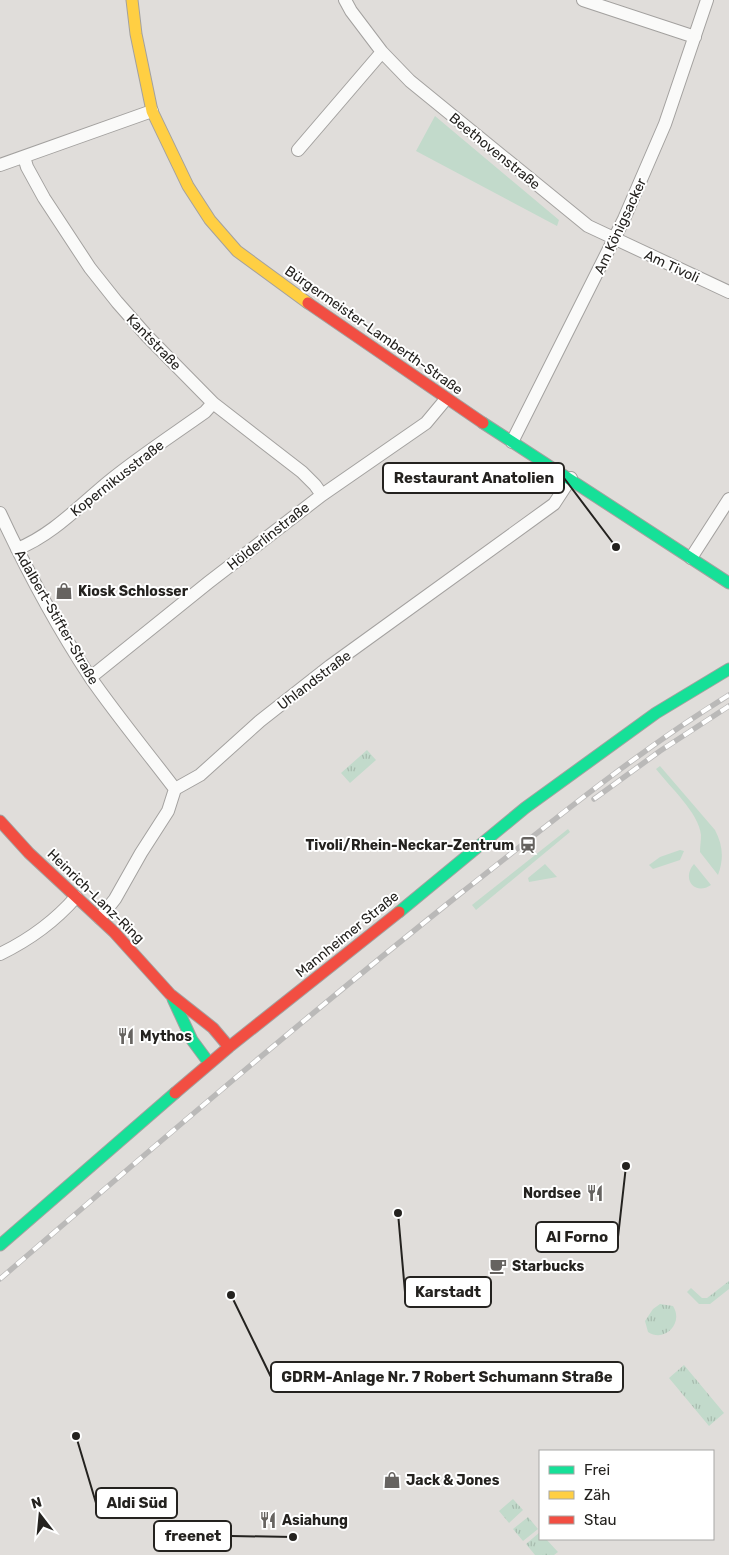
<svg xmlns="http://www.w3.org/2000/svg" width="729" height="1555" font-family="Rubik,sans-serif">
	<defs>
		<pattern id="park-tufts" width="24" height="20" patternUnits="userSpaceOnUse" patternTransform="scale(1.25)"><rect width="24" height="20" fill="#c2dacb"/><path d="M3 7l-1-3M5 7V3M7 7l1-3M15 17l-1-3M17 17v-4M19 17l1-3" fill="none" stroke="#a7bbae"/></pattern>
	</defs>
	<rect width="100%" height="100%" fill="#e0ddda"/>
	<!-- grass -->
	<path fill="#c2dacb" d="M435,116L559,220L557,226L416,151Z
		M660,766L715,830C723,845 724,859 718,875L700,852C700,846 701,841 701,835C699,813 669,786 656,769Z
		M568,829L570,832L476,910L472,905L477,901Z
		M680,850L684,851L680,860L653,869L649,865L660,857Z
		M545,864L557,877L529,882L528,878Z
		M694,864L711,885C695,896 681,879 694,864Z"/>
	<!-- park -->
	<path fill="url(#park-tufts)" d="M367,750L376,760L350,783L341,773Z
		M729,1281V1289L710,1304H699L687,1292L691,1288L702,1298H707L711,1295Z
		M660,1304L673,1306C684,1323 665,1343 648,1332L645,1321L653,1309Z
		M684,1365L724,1413L709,1426L669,1378Z
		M513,1499L523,1510L509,1523L499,1511Z
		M528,1517L538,1529L523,1541L513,1529Z
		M540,1532V1539H546L558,1552L554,1555H535L526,1544Z"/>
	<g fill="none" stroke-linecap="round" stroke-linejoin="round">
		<!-- street casing -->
		<g stroke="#a3a19f" stroke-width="14">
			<path id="street" d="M345,0L351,11L382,52L410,81L588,226L729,292
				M583,0L695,37
				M298,150L382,52
				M24,157L27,167L44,198L90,268L117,302L147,336L213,403L302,472L315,485L322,495
				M0,165L152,111
				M512,442L624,219L665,124L707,0
				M0,513C26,569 56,625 90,677C117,716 147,752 175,789
				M17,549C53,535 82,503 112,479C142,455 174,434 205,412L213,403
				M691,558L729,499
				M91,677L209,582L322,495L426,423L446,399
				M100,918L115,899L141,853L168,811L175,789L200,775L260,721L330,666L554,504L571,478
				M0,954C29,940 55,921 76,897"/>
		</g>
		<!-- fast casing -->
		<g stroke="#a3a19f" stroke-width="13">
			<path id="fast" d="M483,423L729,583
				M399,912L525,808L656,713L729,669
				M173,999L192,1040L209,1063
				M0,1245L175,1093"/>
		</g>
		<!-- slow casing -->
		<g stroke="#a3a19f" stroke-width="13">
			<path id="slow" d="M132,0L136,34L152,111L188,186L210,220L237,251L308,303"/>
		</g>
		<!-- jam casing -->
		<g stroke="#a3a19f" stroke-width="13">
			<path id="jam" d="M308,303L483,423
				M0,821L29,853L114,932L170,994L213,1028L229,1047
				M175,1093L229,1047L399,912"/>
		</g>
		<!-- street -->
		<use href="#street" stroke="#fafaf9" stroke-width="12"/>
		<!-- fast -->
		<use href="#fast" stroke="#16e098" stroke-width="11"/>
		<!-- slow -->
		<use href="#slow" stroke="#ffcf43" stroke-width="11"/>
		<!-- jam -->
		<use href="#jam" stroke="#f24e42" stroke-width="11"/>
		<!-- rail casing -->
		<g stroke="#bab9b8" stroke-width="5.5">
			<path id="rail" d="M594,799L660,751L729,706
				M0,1279C152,1148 304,1018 461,893C548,825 635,753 729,695"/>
		</g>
		<!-- rail -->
		<use href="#rail" stroke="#fff" stroke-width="4" stroke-dasharray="11" stroke-linecap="butt"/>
	</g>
	<!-- icons -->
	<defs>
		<g id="shop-bare" transform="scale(1.35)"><path d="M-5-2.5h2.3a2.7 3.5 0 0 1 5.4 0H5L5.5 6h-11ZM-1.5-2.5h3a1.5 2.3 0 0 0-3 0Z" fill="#666360" stroke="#fff" stroke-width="2.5" paint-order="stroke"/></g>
		<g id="station-bare" transform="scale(1.35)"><path d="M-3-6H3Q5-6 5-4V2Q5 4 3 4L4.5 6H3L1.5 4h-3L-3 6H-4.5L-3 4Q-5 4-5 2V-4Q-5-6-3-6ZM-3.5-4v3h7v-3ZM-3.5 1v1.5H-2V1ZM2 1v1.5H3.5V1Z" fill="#666360" stroke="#fff" stroke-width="2.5" paint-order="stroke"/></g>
		<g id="restaurant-bare" transform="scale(1.35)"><path d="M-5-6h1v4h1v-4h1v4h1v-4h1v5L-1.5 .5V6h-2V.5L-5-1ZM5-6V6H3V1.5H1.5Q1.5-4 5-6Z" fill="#666360" stroke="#fff" stroke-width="2.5" paint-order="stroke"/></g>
		<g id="cafe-bare" transform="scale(1.35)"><path d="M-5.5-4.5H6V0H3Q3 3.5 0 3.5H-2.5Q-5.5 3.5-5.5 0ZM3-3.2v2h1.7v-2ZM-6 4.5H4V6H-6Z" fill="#666360" stroke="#fff" stroke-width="2.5" paint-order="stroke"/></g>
	</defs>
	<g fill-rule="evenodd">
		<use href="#shop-bare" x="64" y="591"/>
		<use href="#station-bare" x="528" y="845"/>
		<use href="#restaurant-bare" x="126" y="1036"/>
		<use href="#restaurant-bare" x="595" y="1193"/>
		<use href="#cafe-bare" x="498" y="1266"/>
		<use href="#shop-bare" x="392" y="1480"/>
		<use href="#restaurant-bare" x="268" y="1520"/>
	</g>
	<g text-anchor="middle" stroke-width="4" stroke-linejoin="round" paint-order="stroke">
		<!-- street labels -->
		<g font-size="14" fill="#24221f" stroke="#fff">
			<text transform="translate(495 151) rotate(39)" y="5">Beethovenstraße</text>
			<text transform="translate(620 226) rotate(-65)" y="5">Am Königsacker</text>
			<text transform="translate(672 266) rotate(25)" y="5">Am Tivoli</text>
			<text transform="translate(374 330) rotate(35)" y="5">Bürgermeister-Lamberth-Straße</text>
			<text transform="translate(154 342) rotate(46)" y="5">Kantstraße</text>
			<text transform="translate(117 478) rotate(-38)" y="5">Kopernikusstraße</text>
			<text transform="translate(268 536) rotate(-38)" y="5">Hölderlinstraße</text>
			<text transform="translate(57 617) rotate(60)" y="5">Adalbert-Stifter-Straße</text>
			<text transform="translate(314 680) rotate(-37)" y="5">Uhlandstraße</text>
			<text transform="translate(96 896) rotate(44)" y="5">Heinrich-Lanz-Ring</text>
			<text transform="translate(347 934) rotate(-39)" y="5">Mannheimer Straße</text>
		</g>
		<!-- poi labels -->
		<g font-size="14" font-weight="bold" fill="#24221f" stroke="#fff" text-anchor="start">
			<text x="78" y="596">Kiosk Schlosser</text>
			<text x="514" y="850" text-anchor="end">Tivoli/Rhein-Neckar-Zentrum</text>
			<text x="140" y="1041">Mythos</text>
			<text x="581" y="1198" text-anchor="end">Nordsee</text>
			<text x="512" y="1271">Starbucks</text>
			<text x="406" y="1485">Jack &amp; Jones</text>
			<text x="282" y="1525">Asiahung</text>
		</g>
	</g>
	<!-- callouts -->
	<path fill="none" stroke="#24221f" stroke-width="2" d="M616 547L564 478M626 1166L618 1237M398 1213L405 1292M231 1295L271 1377M76 1436L96 1503M293 1537L231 1536"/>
	<g fill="#24221f" stroke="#fff" stroke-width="2">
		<circle cx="616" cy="547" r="5"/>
		<circle cx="626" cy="1166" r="5"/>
		<circle cx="398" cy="1213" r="5"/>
		<circle cx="231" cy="1295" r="5"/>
		<circle cx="76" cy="1436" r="5"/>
		<circle cx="293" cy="1537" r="5"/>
	</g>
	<g fill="#fff" stroke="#24221f" stroke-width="2">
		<rect x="383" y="463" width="181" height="30" rx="5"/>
		<rect x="536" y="1222" width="82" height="30" rx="5"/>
		<rect x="405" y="1277" width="86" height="30" rx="5"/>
		<rect x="271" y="1362" width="352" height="30" rx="5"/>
		<rect x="96" y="1488" width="81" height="30" rx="5"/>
		<rect x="154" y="1521" width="77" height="30" rx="5"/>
	</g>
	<g font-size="15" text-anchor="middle" font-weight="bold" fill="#24221f">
		<text x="474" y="483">Restaurant Anatolien</text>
		<text x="577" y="1242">Al Forno</text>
		<text x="448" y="1297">Karstadt</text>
		<text x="447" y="1382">GDRM-Anlage Nr. 7 Robert Schumann Straße</text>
		<text x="137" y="1508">Aldi Süd</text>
		<text x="193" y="1541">freenet</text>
	</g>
	<!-- legend -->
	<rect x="539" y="1450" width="175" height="90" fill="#ffffff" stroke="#a7a7a5"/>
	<rect x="549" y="1466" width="25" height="8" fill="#16e098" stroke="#a7a7a5"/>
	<text x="584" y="1475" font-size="15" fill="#24221f">Frei</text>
	<rect x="549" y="1491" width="25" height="8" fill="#ffcf43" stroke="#a7a7a5"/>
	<text x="584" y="1500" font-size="15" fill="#24221f">Zäh</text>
	<rect x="549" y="1516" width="25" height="8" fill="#f24e42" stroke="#a7a7a5"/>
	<text x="584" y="1525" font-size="15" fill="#24221f">Stau</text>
	<!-- north arrow -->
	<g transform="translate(40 1515) rotate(344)" stroke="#ffffff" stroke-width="4" paint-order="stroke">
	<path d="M0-4L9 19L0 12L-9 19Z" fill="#24221f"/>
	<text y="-8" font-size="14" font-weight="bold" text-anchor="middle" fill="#24221f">N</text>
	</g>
</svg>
